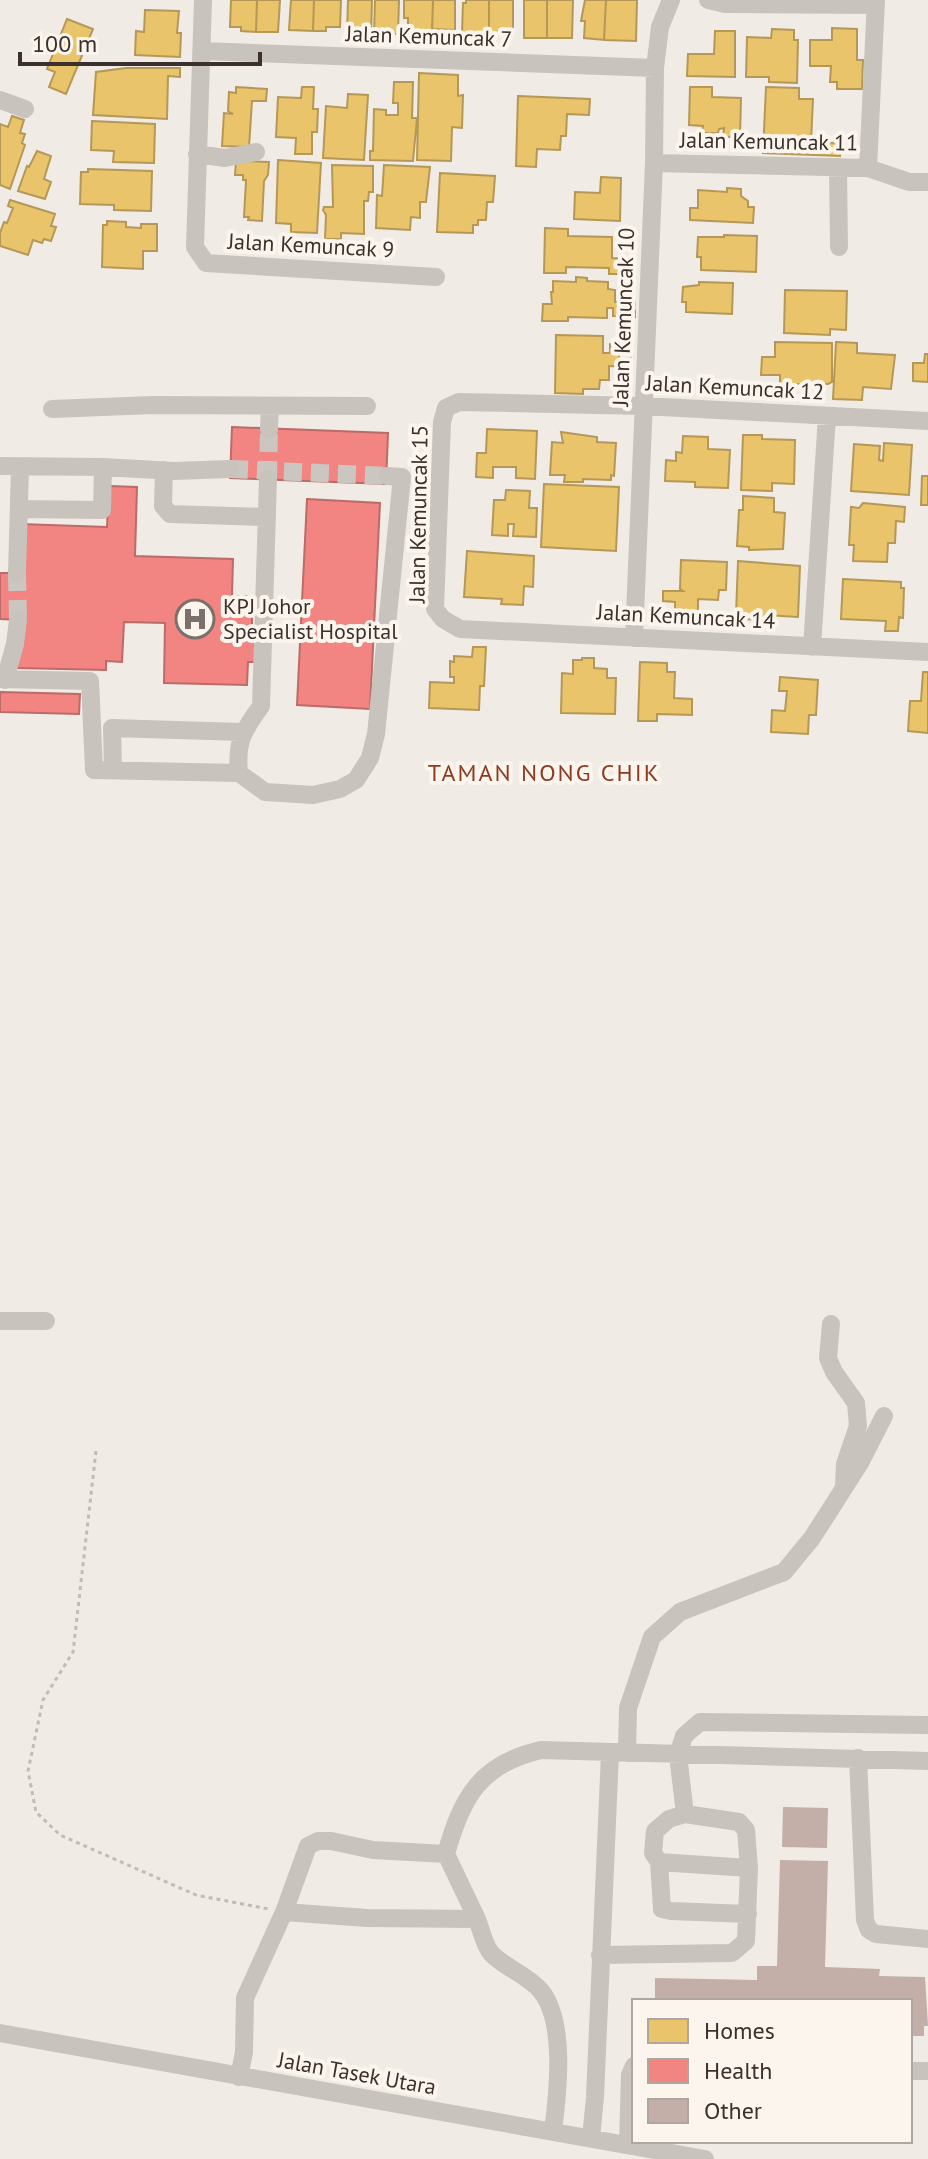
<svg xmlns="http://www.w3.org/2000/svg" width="928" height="2159" font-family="'PT Sans',sans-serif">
	<rect width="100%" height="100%" fill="#f0ebe5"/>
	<!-- homes -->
	<path fill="#e9c46a" stroke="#b59857" stroke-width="2" d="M231,0H257L256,32L241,31V27H230Z
		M257,0H280L278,32H256Z
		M291,0H314L313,31L289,30Z
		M314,0H341L340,27H326V31H313Z
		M348,0H372L371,34L347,33Z
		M375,0H399L398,34L374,33Z
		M404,0H433L432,34H408V18H404Z
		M433,0H455V30L432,29Z
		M466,0H489V34L462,33L463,3H466Z
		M489,0H513V35L489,34Z
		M524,0H547V38H524Z
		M547,0H573L572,38H547Z
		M585,0H606L604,40L584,38L585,21H581Z
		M606,0H637L636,41L604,40Z
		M145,10L179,11L177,33H181L180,57L135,55L136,31L144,32Z
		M67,19L93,29L66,94L49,87L55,72L47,69Z
		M832,28L857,29V60H863L862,89H837V82H830L831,66H810V40H832Z
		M772,29L794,30V40H798L797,83L769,82V77H746L747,37L771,38Z
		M715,31H735V77L687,76L688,54H714Z
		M126,68H180V77L168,76L167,119L93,115L96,72Z
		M419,73L458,75V96L463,95L462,128L452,127L451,161L417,160Z
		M394,82H413L412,118H417L413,161L370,160V151H373L374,109L386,110V115H398V103H393Z
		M236,87L267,89L266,101H252L249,147L222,146L224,113L233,114L228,111L229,92L236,93Z
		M302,87H314L313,109H318L317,132H312V154H295L296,138L276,137L278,97L301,98Z
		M690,87H712V97L741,98L740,137H723L724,128L719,129L718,133H702L703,126L689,125Z
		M766,87L799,88V99H813L811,142L841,143L840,156L763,153Z
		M348,94L368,95L364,160L323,158L326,106L347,108Z
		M518,96L590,99L589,115L567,114L566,136H561L560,150L537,149L536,167L516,166Z
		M12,116L24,120L20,133L25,134L22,143L25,145L10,189L0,185V124L8,127Z
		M92,121L155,124L154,163L113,162L114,151L91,150Z
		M37,151L51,156L44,179L51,182L45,199L18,191L27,166L29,167Z
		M278,160L321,163L317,233L291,232V224L276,223Z
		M236,161L269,162L268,175L264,181L262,221L248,220L249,217H244L246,180H243V175H235Z
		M332,165L373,166V192H369L368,201H364V234L341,233V239H325L326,215L323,210L324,207H333Z
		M384,165L430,167L426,202H420V218L411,217L410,230L376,228L377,195L382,196Z
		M88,169L152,171L151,211L114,210V205L80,204L81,172H88Z
		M440,173L495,176L493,202H487L486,220H478V225H473V233L437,232Z
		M601,177L621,178L620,221L574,219L575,192L600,193Z
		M727,188L741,189V196L748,201V207H754L753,223L690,220V208H698V190L727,192Z
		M10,200L55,214L51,226L56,227L51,241L44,239L42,243L33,240L28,255L0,246V233L4,222L7,223L13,208L8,206Z
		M107,221L126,222V227L141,228V224H157V251H143V269L102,267L103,225H107Z
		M545,228L568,229V236L612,237V258L628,259V274H609V268L566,267V273H544Z
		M724,235L757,236L756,272L701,270V257H697L698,237H724Z
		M576,277L587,278V281L608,282V289L615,290V302H635V317L613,316V308H607V318L568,317V321H542L543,304H552L551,292H553V281L576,282Z
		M699,282L733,283L732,314L686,312V302H682L683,287L699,285Z
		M785,290L847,291L846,330L830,329V335L784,333Z
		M556,335L603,336V353H610V344L620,345L619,358H631V367L609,366V380H600L599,389H583V394L555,393Z
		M775,342L832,343V382L828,384H780V375H761L762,357H775Z
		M836,342L857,343V353L895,355L891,389L863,387L862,400L833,399Z
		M925,354H928V382L913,381V363H924Z
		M487,429L537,431L535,479L516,478V467H493V478L476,477L477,453H486Z
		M561,432L597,437V442L616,443L614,476L611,475V480L583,479V482H564L565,475H550L552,442L563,443Z
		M743,435H762V439L795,440L794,484L772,483V491L741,490Z
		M683,436L708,437V449L730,450L728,488L695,487V482L665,481L666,460L676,461V452L682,453Z
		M884,443L912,445L909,495L851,491L854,444L880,446L879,460L883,461Z
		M922,476H928V505H921Z
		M544,484L619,487L616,551L541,547Z
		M506,490L530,491L529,508H537L536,537L513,536L514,524H508V536L492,535L494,500H505Z
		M743,496L774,498V512L785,513L783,549L749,550V547L737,546L739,510H743Z
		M863,503L905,507L904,522L896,521L895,543H888L887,562L853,561L854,545H849L851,507L859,508Z
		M467,551L534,556L533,587L524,586L523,605L501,604L502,599L464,597Z
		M681,560L727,562L726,590H719L718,600L698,599V613L675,612V602L663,601V591H683L680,589Z
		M738,561L800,566L798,617L765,615V620L745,619V614H736Z
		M843,579L901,582V588H904L903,618L899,617L898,631H885L886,621L841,619Z
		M473,647H486L484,686H480L479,710L429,708L430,682L454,683V677H450V661L454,662V656L472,657Z
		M582,658H594V668L607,669V678H616L615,714L561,713L562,673L573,674V660H582Z
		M640,662L667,663V672H675L674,698L692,699V715L657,714V721H638Z
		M923,672H928V733L908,731L910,701H921Z
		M780,677L818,680L816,715H809L808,734L771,732L772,710L785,711L787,691H779Z"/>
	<!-- health -->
	<path fill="#f28482" stroke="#bb6b68" stroke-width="2" d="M232,427L388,433L386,484L230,478Z
		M109,486L137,487L135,556L233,559L232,596H246V608L252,609V625H256L255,662H248L247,685L164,683L165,623L124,622L122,662L106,661V670L17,668L19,620L0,619V573H19L21,524L107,527Z
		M307,499L380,503L370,709L297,705Z
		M0,692L80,694L79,714L0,712Z"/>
	<!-- building -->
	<path fill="#c3afa7" d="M783,1807L828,1808L827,1848L782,1847Z
		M780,1860L828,1861L825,1967L880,1969L879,1976L925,1977L928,2026H924V2036H910V2001H655V1978L757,1980V1966H777Z"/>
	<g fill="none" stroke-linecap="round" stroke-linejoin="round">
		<!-- minor-tunnel -->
		<path stroke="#ccc6c0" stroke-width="18" stroke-dasharray="18 9" stroke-linecap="butt" d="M230,469L387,476
			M268,479L269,429
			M17,573L18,620"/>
		<!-- path -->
		<path stroke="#c2bbb6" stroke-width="3" stroke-dasharray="4 4" stroke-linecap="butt" d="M96,1451L73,1652L43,1700L28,1771L36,1812L60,1835L196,1895L269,1909"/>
		<!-- minor -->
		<path stroke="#c9c3be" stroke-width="18" d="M203,0L195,247L206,263L436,277
			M708,0L725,4L876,5
			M202,51L655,68
			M0,100L25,109
			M197,154L225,158L256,152
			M654,163L868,168L909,182H928
			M838,167L839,247
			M868,168L876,0
			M52,409L153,405L367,406
			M928,421L643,406L459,402L446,408L442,422L435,609L443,619L460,629L928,652
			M269,429L270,406
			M0,466L103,467L102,510L20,509
			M103,467L174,471L230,469
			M164,470L163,506L170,514L266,517
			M17,573L20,467
			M634,638L654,163L655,68L660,27L671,0
			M812,647L827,416
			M0,679L90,681L94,770L239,773L265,792L313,795L340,789L356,780L370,758L376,734L402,477L387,476
			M5,680L15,644L18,620
			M113,770L112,728L242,732
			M239,773C236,741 243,731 261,706L268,479
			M0,1321H46
			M831,1324L828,1358L834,1372L856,1403L858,1426L845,1464L844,1486
			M627,1753L628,1708L652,1637L680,1612L784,1572L812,1538L860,1463L884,1416
			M858,1758L865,1920L869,1930L876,1934L928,1939
			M685,1814L739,1822L746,1830L749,1868
			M659,1862L662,1909L671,1911L748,1914
			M284,1912L367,1918L477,1919C481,1929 484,1945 491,1953C503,1967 528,1975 541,1991C566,2022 558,2093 553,2131
			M477,1919L446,1854C462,1797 480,1764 541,1750L928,1761
			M600,1955L732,1953L746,1941L749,1868L659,1862L653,1853L655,1831L669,1819L685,1814L678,1755L684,1736L700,1722L928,1725
			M0,2033L705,2159
			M910,2071H928
			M239,2077L244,2052L245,1998L284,1912L308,1846L318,1841H331L373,1850L446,1854
			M591,2138L595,2097L610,1753
			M628,2144L630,2075L634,2066"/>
	</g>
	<!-- icons -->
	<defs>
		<g id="hospital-ring" transform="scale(2)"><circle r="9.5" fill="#fbf5ee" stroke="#7a716c" stroke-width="1.5"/><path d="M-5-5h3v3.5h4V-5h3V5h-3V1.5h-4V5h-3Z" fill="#7a716c"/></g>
	</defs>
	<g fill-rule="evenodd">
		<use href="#hospital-ring" x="195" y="619"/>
	</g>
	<g text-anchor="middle" stroke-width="8" stroke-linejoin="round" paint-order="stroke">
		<!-- street labels -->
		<g font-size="22" fill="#3b302b" stroke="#fbf5ee">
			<text transform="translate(429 36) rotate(2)" y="8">Jalan Kemuncak 7</text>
			<text transform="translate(769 141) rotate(1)" y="8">Jalan Kemuncak 11</text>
			<text transform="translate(311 245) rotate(3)" y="8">Jalan Kemuncak 9</text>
			<text transform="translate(623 317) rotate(-88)" y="8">Jalan Kemuncak 10</text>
			<text transform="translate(735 387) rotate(3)" y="8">Jalan Kemuncak 12</text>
			<text transform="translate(418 514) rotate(-89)" y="8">Jalan Kemuncak 15</text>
			<text transform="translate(686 616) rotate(3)" y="8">Jalan Kemuncak 14</text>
			<text transform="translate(357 2073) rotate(10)" y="8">Jalan Tasek Utara</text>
		</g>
		<!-- poi labels -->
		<g font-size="22" fill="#3b302b" stroke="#fbf5ee" text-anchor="start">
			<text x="223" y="614">KPJ Johor<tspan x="223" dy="25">Specialist Hospital</tspan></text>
		</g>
		<!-- neighbourhood labels -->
		<g font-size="24" letter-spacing="2" fill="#8c3b22" stroke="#fbf5ee">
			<text x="544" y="781">TAMAN NONG CHIK</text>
		</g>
	</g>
	<!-- legend -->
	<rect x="632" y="1999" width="280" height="144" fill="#fbf5ee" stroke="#aea6a0" stroke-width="2"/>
	<rect x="648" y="2019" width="40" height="24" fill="#e9c46a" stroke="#aea6a0" stroke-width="2"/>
	<text x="704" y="2039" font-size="24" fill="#3b302b">Homes</text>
	<rect x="648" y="2059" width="40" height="24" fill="#f28482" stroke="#aea6a0" stroke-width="2"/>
	<text x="704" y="2079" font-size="24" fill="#3b302b">Health</text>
	<rect x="648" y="2099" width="40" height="24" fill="#c3afa7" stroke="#aea6a0" stroke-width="2"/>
	<text x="704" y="2119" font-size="24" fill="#3b302b">Other</text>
	<!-- scale -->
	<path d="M20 52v12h240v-12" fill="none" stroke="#3b302b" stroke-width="4"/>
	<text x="32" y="52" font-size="24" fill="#3b302b" stroke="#fbf5ee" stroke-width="6" paint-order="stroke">100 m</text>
</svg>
